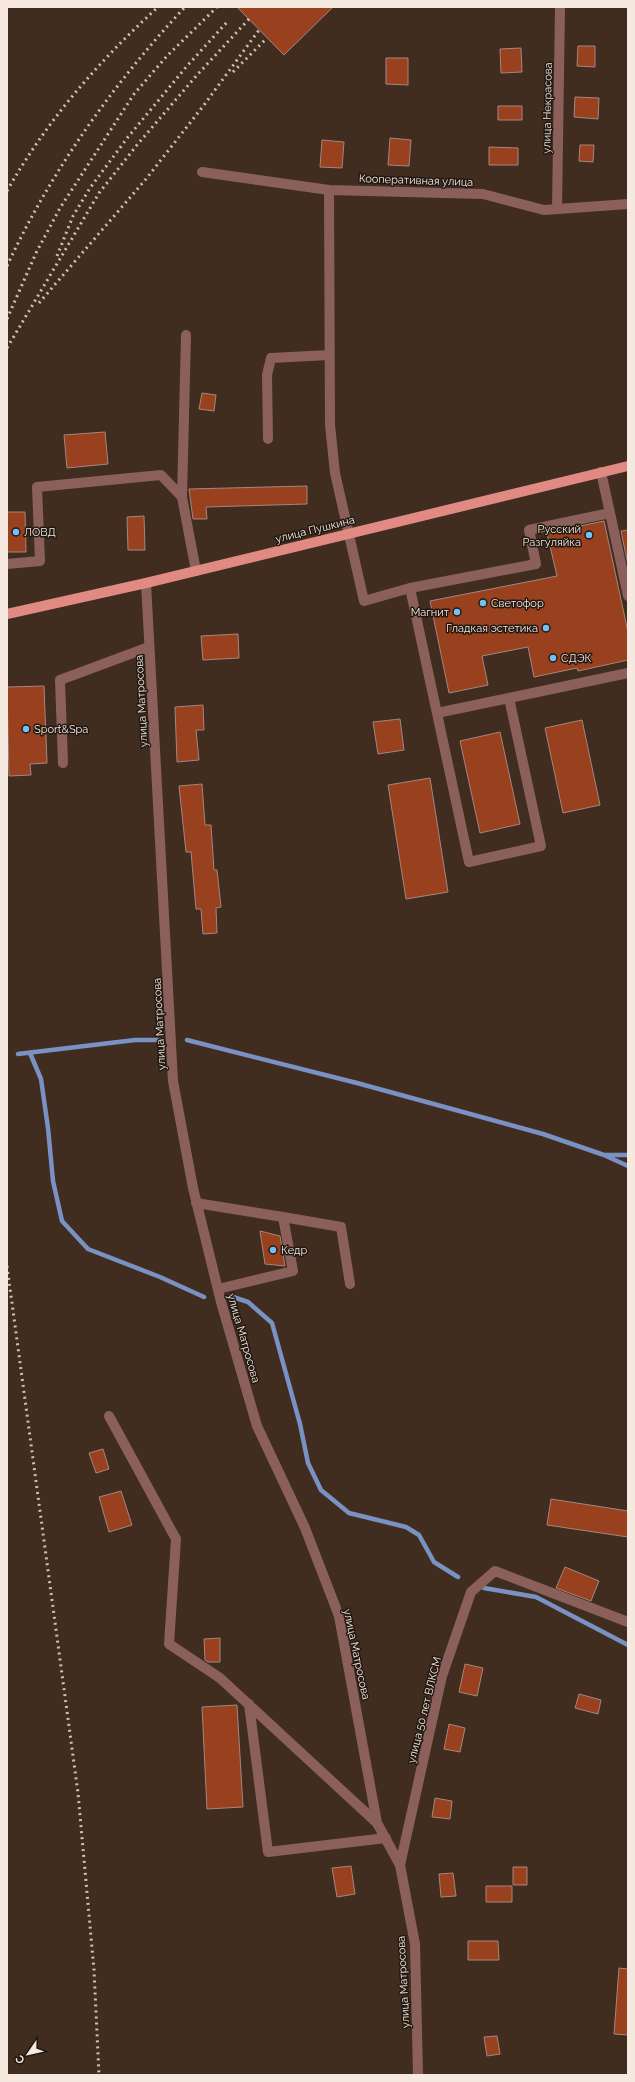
<svg xmlns="http://www.w3.org/2000/svg" width="635" height="2082" font-family="Raleway,sans-serif">
	<rect width="100%" height="100%" fill="#402d1f"/>
	<g fill="none" stroke-linecap="round" stroke-linejoin="round">
		<!-- stream -->
		<path stroke="#7992c3" stroke-width="4.5" d="M187,1040L357,1083L543,1134L604,1155H628
			M30,1053L41,1079L48,1128L53,1181L62,1221L88,1249L160,1277L204,1297
			M18,1054L135,1040H158
			M606,1156L628,1166
			M233,1297L248,1302L272,1323L300,1424L308,1463L321,1490L349,1513L406,1527L419,1535L434,1562L458,1577
			M484,1588L536,1597L628,1645"/>
	</g>
	<!-- building -->
	<path fill="#99411f" stroke="#a3877e" d="M237,7H333L284,55Z
		M578,46H595V67L577,66Z
		M521,48L522,72L501,73L500,49Z
		M386,58H408V85L386,84Z
		M575,97L599,98L598,119L574,117Z
		M498,106H522V120H498Z
		M390,138L411,140L409,166L388,165Z
		M322,140L344,142L342,168L320,167Z
		M580,145H594L593,162L579,161Z
		M489,147L518,148V165H489Z
		M202,393L216,395L214,411L199,409Z
		M105,432L108,464L67,468L64,435Z
		M307,486V504L206,507L207,519H193L189,489Z
		M7,512H25L26,552H7Z
		M144,516L145,550H128L127,517Z
		M604,521L628,632V660L578,671L577,668L534,677L528,647L482,656L488,685L449,693L430,601L557,576L547,533Z
		M628,530V565L621,531Z
		M238,634L239,658L203,660L201,636Z
		M44,686L47,763L30,764L31,775L9,776L7,687Z
		M203,705L204,730H196L199,760L177,762L175,707Z
		M400,719L404,750L378,754L373,722Z
		M582,720L600,805L563,813L545,728Z
		M500,732L520,824L480,833L460,741Z
		M430,778L448,892L406,899L388,785Z
		M202,784L205,825H211L214,870H217L221,907L216,908L217,933L203,934L201,909H196L191,852H186L179,786Z
		M260,1231L280,1236L285,1266L265,1264Z
		M103,1449L109,1469L96,1473L89,1453Z
		M121,1491L132,1525L109,1532L99,1497Z
		M551,1499L628,1511V1537L547,1525Z
		M565,1567L599,1581L591,1601L556,1588Z
		M220,1638V1662H208L205,1660L204,1639Z
		M465,1664L483,1668L477,1696L459,1692Z
		M579,1694L601,1700L598,1714L575,1708Z
		M237,1705L243,1807L207,1809L202,1707Z
		M449,1724L465,1728L460,1752L444,1749Z
		M435,1798L452,1801L450,1819L432,1817Z
		M351,1866L355,1894L337,1897L332,1868Z
		M513,1867H527V1885H513Z
		M453,1873L456,1896L441,1897L439,1874Z
		M486,1886H512V1902H486Z
		M468,1941H498L499,1960H468Z
		M619,1968L628,1969V2035L614,2034Z
		M497,2036L500,2054L487,2056L484,2037Z"/>
	<g fill="none" stroke-linecap="round" stroke-linejoin="round">
		<!-- minor -->
		<path stroke="#8b605b" stroke-width="10" d="M202,172L329,190L483,194L544,210L628,204
			M329,190L330,425L335,473L364,601L410,588L536,564L529,530L610,513L628,596
			M557,209L560,7
			M268,439L267,375L271,358L329,355
			M601,472L610,513
			M182,497L186,335
			M7,564L40,561L37,487L161,475L182,497L196,571
			M146,583L173,1081L193,1188L221,1302L257,1426L305,1528L339,1616L377,1823L400,1865L415,1944L418,2075
			M410,588L469,862L541,846L509,698L628,673
			M437,713L509,698
			M63,763L60,680L149,647
			M196,1203L283,1217L293,1271L218,1289
			M283,1217L341,1227L350,1284
			M109,1416L176,1539L169,1644L220,1678L377,1823
			M249,1704L268,1852L386,1838
			M400,1865L442,1676L471,1592L495,1571L628,1622"/>
		<!-- major -->
		<path stroke="#e18a83" stroke-width="10" d="M7,614L146,583L628,466"/>
		<!-- rail -->
		<path stroke="#cec0b6" stroke-width="3" stroke-dasharray="2 4" stroke-linecap="butt" d="M233,72L267,38
			M7,191C47,120 98,62 158,7
			M57,256L73,216L90,188L128,137L187,66L228,21
			M7,266C51,171 113,84 185,7
			M39,303L146,179L204,105L259,30
			M7,319L36,253L60,208L134,94L167,56L217,7
			M7,348L99,193L137,145L197,75L249,19
			M7,1266L78,1793L94,1970L99,2075"/>
	</g>
	<!-- markers -->
	<g fill="#74c0f6" stroke="#201811" stroke-width="1.5">
		<circle cx="16" cy="532" r="4"/>
		<circle cx="589" cy="535" r="4"/>
		<circle cx="483" cy="603" r="4"/>
		<circle cx="457" cy="612" r="4"/>
		<circle cx="546" cy="628" r="4"/>
		<circle cx="553" cy="658" r="4"/>
		<circle cx="26" cy="729" r="4"/>
		<circle cx="273" cy="1250" r="4"/>
	</g>
	<g text-anchor="middle" stroke-width="3" stroke-linejoin="round" paint-order="stroke">
		<!-- street labels -->
		<g font-size="11" fill="#f6e9e0" stroke="#201811">
			<text transform="translate(547 108) rotate(-89)" y="4">улица Некрасова</text>
			<text transform="translate(416 180) rotate(2)" y="4">Кооперативная улица</text>
			<text transform="translate(315 529) rotate(-14)" y="4">улица Пушкина</text>
			<text transform="translate(141 701) rotate(-93)" y="4">улица Матросова</text>
			<text transform="translate(159 1024) rotate(-93)" y="4">улица Матросова</text>
			<text transform="translate(244 1338) rotate(74)" y="4">улица Матросова</text>
			<text transform="translate(357 1654) rotate(78)" y="4">улица Матросова</text>
			<text transform="translate(424 1710) rotate(-76)" y="4">улица 50 лет ВЛКСМ</text>
			<text transform="translate(403 1982) rotate(-93)" y="4">улица Матросова</text>
		</g>
		<!-- poi labels -->
		<g font-size="11" fill="#f6e9e0" stroke="#201811" text-anchor="start">
			<text x="581" y="533" text-anchor="end">Русский<tspan x="581" dy="13">Разгуляйка</tspan></text>
			<text x="24" y="536">ЛОВД</text>
			<text x="491" y="607">Светофор</text>
			<text x="449" y="616" text-anchor="end">Магнит</text>
			<text x="538" y="632" text-anchor="end">Гладкая эстетика</text>
			<text x="561" y="662">СДЭК</text>
			<text x="34" y="733">Sport&amp;Spa</text>
			<text x="281" y="1254">Кедр</text>
		</g>
	</g>
	<!-- border -->
	<rect width="635" height="2082" fill="none" stroke="#f6e9e0" stroke-width="16"/>
	<!-- north arrow -->
	<g transform="translate(28 2054) rotate(236)" stroke="#201811" stroke-width="3" paint-order="stroke">
	<path d="M0-3L7 15L0 10L-7 15Z" fill="#f6e9e0"/>
	<text y="-6" font-size="11" font-weight="bold" text-anchor="middle" fill="#f6e9e0">С</text>
	</g>
</svg>
